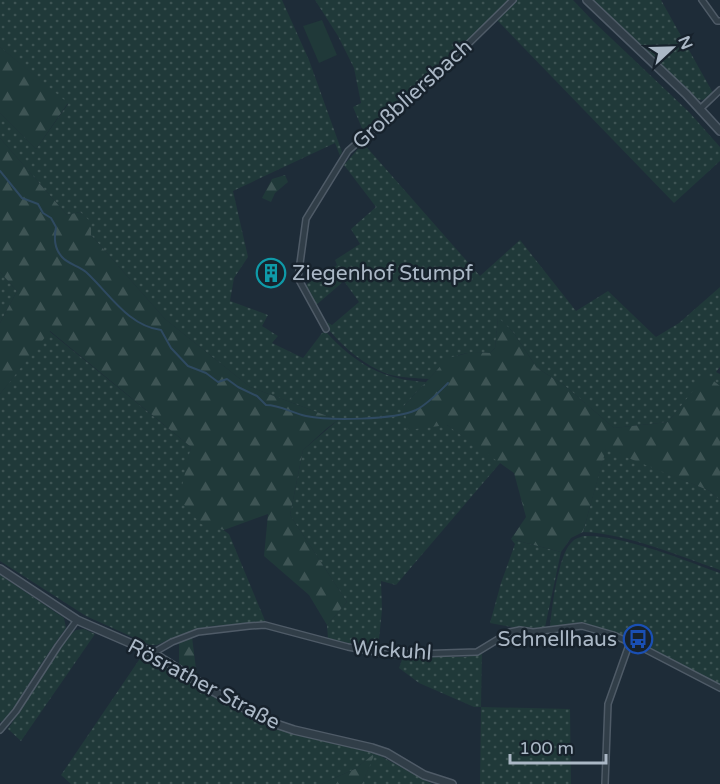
<svg xmlns="http://www.w3.org/2000/svg" width="720" height="784" font-family="'Varela Round',sans-serif">
	<defs>
		<pattern id="grass-dots" width="8" height="8" patternUnits="userSpaceOnUse" patternTransform="scale(1.5)"><rect width="8" height="8" fill="#203939"/><path d="M2 2h.1M6 6h.1" fill="none" stroke="#3e5454" stroke-width="1.8" stroke-linecap="round"/></pattern>
		<pattern id="forest-firs" width="22" height="20" patternUnits="userSpaceOnUse" patternTransform="scale(1.5)"><rect width="22" height="20" fill="#203939"/><path d="M5 1l3.5 6h-7zM16 11l3.5 6h-7z" fill="#3e5454"/></pattern>
	</defs>
	<rect width="100%" height="100%" fill="#1e2c38"/>
	<!-- grass -->
	<path fill="url(#grass-dots)" d="M0,0H282L309,60L342,152L340,156L335,143L233,191L248,257L234,278L230,301L268,315L262,326L278,336L272,343L303,358L322,333L326,332C355,364 384,380 426,382L404,406L447,425L501,462L396,585L381,581L382,610L378,649L328,639L327,625L347,602L290,515L303,450L338,420L250,387L165,319L91,235L90,222L80,212L67,215L0,138V113L36,149L68,104L0,47Z
		M315,0H510L407,97L364,133L353,107L361,103L354,68L338,36Z
		M517,0H573L593,21L689,112L720,147V161L674,203L496,19Z
		M594,0H661L713,93C708,99 702,102 695,98L623,31Z
		M363,143L480,276L520,240L576,311L608,291L656,337L679,323L720,287V367L716,372L720,374V386L706,376L668,422L614,428L564,385L537,368L513,332L498,318L495,348L490,353C456,352 451,355 429,379C417,378 403,378 391,375C366,368 335,341 321,319L332,325L359,302L344,281L315,306L306,288L307,284L337,265L335,260L360,244L351,229L376,207L344,165Z
		M0,272L17,291L0,323Z
		M49,331L191,447L180,500L229,534L266,623L211,626L182,634L157,645H150L86,616L0,561V394Z
		M606,448L710,491L720,500V570C676,555 629,534 583,532Z
		M583,536C620,534 684,560 720,573V685L633,641L582,624L550,626C552,607 558,556 571,543C574,539 578,538 583,536Z
		M511,539L561,552L545,627L542,628L512,627L490,623L501,583L515,544Z
		M0,575L64,618L66,628C43,658 25,692 3,723L0,721Z
		M84,629L95,634L21,741L8,729L69,636L76,630Z
		M482,653L481,707L570,709L571,784H480L481,707H474L419,683L399,668L403,657H465Z
		M143,654L178,672L218,698L277,728L375,753L432,784H362L374,754L355,769L321,784H71L61,775Z"/>
	<!-- forest -->
	<path fill="url(#forest-firs)" d="M0,47L68,103L36,149L0,113Z
		M0,138L67,215L80,212L91,222V235L165,319L250,387L338,420L326,429L303,450L290,515L347,602L327,625L309,595L264,556L268,514L224,530L201,524L179,499L191,447L50,331L0,394V323L17,291L0,272Z
		M285,175L288,182L275,193L271,202L262,198L272,179Z
		M498,317L513,332L537,368L564,385L614,428L668,422L706,375L720,386V500L710,491L606,449L583,532L571,538L561,552L511,539L526,517L514,473L447,425L408,430L404,406L448,358L472,352L490,353L495,348Z
		M192,637L197,677L179,665V641Z
		M375,753L362,784H321L355,769Z"/>
	<!-- park -->
	<path fill="#203939" d="M322,20L337,55L319,63L303,26Z"/>
	<g fill="none" stroke-linecap="round" stroke-linejoin="round">
		<!-- stream -->
		<path stroke="#2f4a61" stroke-width="2" d="M0,171L22,198L38,204L43,213L51,218L56,227C54,238 54,248 62,257C68,264 79,266 86,272C109,293 128,326 161,330L171,348L188,366L206,373L218,382L227,379L238,387L257,396L266,405C280,405 292,413 306,416C330,421 394,420 416,410C428,404 439,392 448,383"/>
		<!-- minor casing -->
		<g stroke="#4f5b67" stroke-width="8">
			<path id="minor" d="M702,0L717,21H720
				M700,109L720,90
				M326,329L298,278L306,219L348,151L459,53L513,0
				M153,653L172,642L198,632L249,626L265,625L348,647L387,654H415L477,652L510,632L520,630L533,632L582,626L613,635L641,647L720,688
				M0,730L16,711L58,646L77,620
				M605,784L608,704L630,642"/>
		</g>
		<!-- tertiary casing -->
		<g stroke="#4f5b67" stroke-width="10">
			<path id="tertiary" d="M587,0L686,94L720,131
				M0,569L77,620L153,653L211,690L270,722L294,730L372,748L387,753L424,775L452,784"/>
		</g>
		<!-- minor -->
		<use href="#minor" stroke="#313e48" stroke-width="5"/>
		<!-- tertiary -->
		<use href="#tertiary" stroke="#313e48" stroke-width="7"/>
	</g>
	<!-- icons -->
	<defs>
		<g id="building-ring" transform="scale(1.5)"><circle r="9.5" fill="#17222c" stroke="#0f9aa8" stroke-width="1.5"/><path d="M-4-6H4V6H1V3H-1V6H-4ZM-2.5-4.3h1.7v1.8h-1.7ZM.8-4.3h1.7v1.8H.8ZM-2.5-1h1.7V.8h-1.7ZM.8-1h1.7V.8H.8Z" fill="#0f9aa8"/></g>
		<g id="bus-ring" transform="scale(1.5)"><circle r="9.5" fill="#17222c" stroke="#1a4fb4" stroke-width="1.5"/><path d="M-5-6H5V4H4V6H2V4H-2V6H-4V4H-5ZM-3.5-4V0h7V-4ZM-3.5 1.2v1.5H-2V1.2ZM2 1.2v1.5H3.5V1.2Z" fill="#1a4fb4"/></g>
	</defs>
	<g fill-rule="evenodd">
		<use href="#building-ring" x="271" y="273"/>
		<use href="#bus-ring" x="638" y="639"/>
	</g>
	<g text-anchor="middle" stroke-width="5" stroke-linejoin="round" paint-order="stroke">
		<!-- street labels -->
		<g font-size="21" fill="#abb8c6" stroke="#17222c">
			<text transform="translate(412 94) rotate(-42)" y="7">Großbliersbach</text>
			<text transform="translate(392 650) rotate(4)" y="7">Wickuhl</text>
			<text transform="translate(204 684) rotate(28)" y="7">Rösrather Straße</text>
		</g>
		<!-- poi labels -->
		<g font-size="21" fill="#abb8c6" stroke="#17222c" text-anchor="start">
			<text x="292" y="280">Ziegenhof Stumpf</text>
			<text x="617" y="646" text-anchor="end">Schnellhaus</text>
		</g>
	</g>
	<!-- north arrow -->
	<g transform="translate(672 48) rotate(68)" stroke="#17222c" stroke-width="4.5" paint-order="stroke">
	<path d="M0-4.5L10 22L0 15L-10 22Z" fill="#abb8c6"/>
	<text y="-9" font-size="16" font-weight="bold" text-anchor="middle" fill="#abb8c6">N</text>
	</g>
	<!-- scale -->
	<path d="M510 754v9h96v-9" fill="none" stroke="#abb8c6" stroke-width="3"/>
	<text x="519" y="754" font-size="18" fill="#abb8c6" stroke="#17222c" stroke-width="4.5" paint-order="stroke">100 m</text>
</svg>
